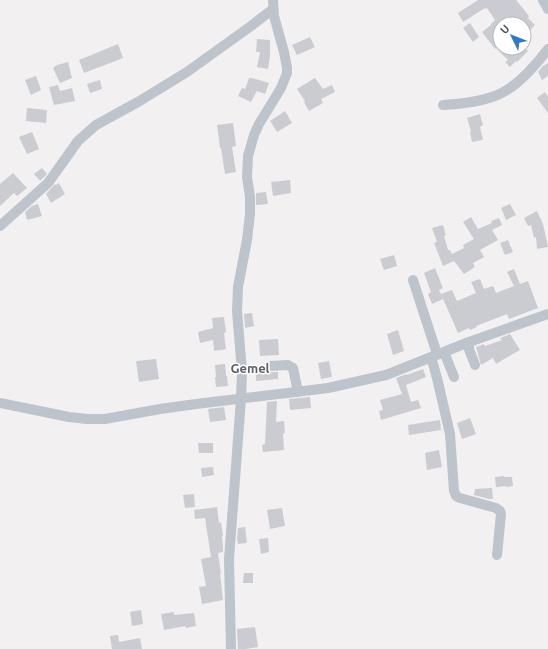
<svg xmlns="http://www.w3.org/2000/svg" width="548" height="649" font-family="Ubuntu,sans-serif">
	<rect width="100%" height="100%" fill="#f2f0f0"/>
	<!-- building -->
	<path fill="#cbccd2" d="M478,0H516L529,16L528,18L535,25L524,36V24H500V48H525L528,51L517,62L516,61L510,67L505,62L508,60L496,48L495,49L482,32L491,25V24L495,20L487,8L486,9L485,8L463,22L458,13Z
		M470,23L479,37L473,42L463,28Z
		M310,37L315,47L297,55L292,45Z
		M257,39L270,40V56L268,69L257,67L260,52H256Z
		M118,44L123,58L84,73L79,60Z
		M68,62L72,78L60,83L53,68L57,65Z
		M548,63V76L542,80L538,72L543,66Z
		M36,76L41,90L31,95L25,80Z
		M249,78H252L269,83L265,94L257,91L251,102L238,96L242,88L245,89Z
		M315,78L323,89L332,85L335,92L321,99L323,103L309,111L304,102L305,101L297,89Z
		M100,80L102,89L90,93L87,84Z
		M58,85L60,91L72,88L75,101L54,105L49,87Z
		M545,92L548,97V113L537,98Z
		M27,108L47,110L46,123L26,121Z
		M285,111L292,123L277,132L270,121Z
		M480,114L483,125L480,127L483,140L472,142L470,132L471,131L467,118Z
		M233,123L236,146L232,147L236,172L225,174L221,148H220L217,125Z
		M32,132L39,149L27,154L19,137Z
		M42,168L47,174L40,181L34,174Z
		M13,173L27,188L17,196L14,193L0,206V184Z
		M290,180L291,193L273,196L271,182Z
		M59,183L65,194L51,203L46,194L55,184L56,185Z
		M266,192L268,204L256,205V193Z
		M38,204L42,216L27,220L25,212L32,206Z
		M510,204L516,215L506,220L501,208Z
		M537,211L543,224L548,247L537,249L536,237L534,238L531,225L528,226L524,218Z
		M471,217L478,229L492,223L491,221L499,218L502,225L492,230L498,240L480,250L484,257L473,263L475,267L464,274L454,261L443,266L434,243L437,242L432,228L443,225L446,235L444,236L448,250H450L452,254L464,248L463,245L474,239L463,222Z
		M508,240L513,252L505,255L500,243Z
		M394,255L397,266L384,270L380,259Z
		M435,268L443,288L439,290L443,299L432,304L428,294L431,292L424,273Z
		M514,269L520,284L528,281L538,308L509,319L507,314L476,326L477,327L470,330L469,328L458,333L441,294L452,290L457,301L476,293L471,282L480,279L484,289L493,286L496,293L514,286L507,272Z
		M252,313L254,326L245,328L244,314Z
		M224,317L226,332L224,333L226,349L214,351L213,340L200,343L198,332L213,328L212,318Z
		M398,330L404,351L393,355L387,334Z
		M510,334L520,350L511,355L496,364L493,358L481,365L476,347L484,344L485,346L502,340L500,338Z
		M278,339L279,355L260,356L259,340Z
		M156,359L159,379L139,382L136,361Z
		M329,361L332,377L321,379L318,363Z
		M225,364L226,376H227L228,386L216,387L215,377H216L215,365Z
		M423,369L426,377L406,385L411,402L418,400L421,408L381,420L379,411L383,410L380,400L402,394L396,378L407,374V375Z
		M266,371L270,372H278V379L256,381V372Z
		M310,397L311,408L290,410L289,399Z
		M277,401L276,422L284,421L285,433L283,434L284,450L263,452L262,445L265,444L267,402Z
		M224,407L226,420L210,422L208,409Z
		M470,418L476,434L462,439L457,423Z
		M440,420L441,430L409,435L408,425Z
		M198,443H213V453H199Z
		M439,450L442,467L427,470L425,453Z
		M213,467L214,475L202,477L201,468Z
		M504,476V477H512L513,486L506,487V486L496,487L495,477Z
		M492,488L493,499H489L474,495L475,489Z
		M194,494L195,507L185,508L183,495Z
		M217,507L219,523L221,522L223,536H222L223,547V552L218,553L221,574H220L223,600L202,604L199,587L206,586L201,559L211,557L205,518L195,519L194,510Z
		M282,508L285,526L270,529L267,510Z
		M245,527L247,543L238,544L237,538L238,528Z
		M268,538L269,552L261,554L259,539Z
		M244,573H253V583H243Z
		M141,610L143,624L132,626L130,612Z
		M174,612V615L194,613L196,626L186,628L185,626L164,630L161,614Z
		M255,627L258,647L246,649H238L237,629Z
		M118,635L119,642L140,638L142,649H112L110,636Z"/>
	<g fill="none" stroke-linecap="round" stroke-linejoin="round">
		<!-- minor -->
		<path stroke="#bdc4cb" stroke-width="10" d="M543,0L548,9
			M443,105C459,104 479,102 495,96C515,89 535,66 548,49
			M0,226L48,183L78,141L96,125L138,102L187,72L251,26L273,9
			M413,280L437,354
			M469,342V349L475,365
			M444,352L454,377
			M431,357L437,378L450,434L454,491L456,496L460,498L496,508L500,511L501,514L497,555
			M270,366L288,365L293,368L298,392
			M0,403L69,417L87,419H105L160,409L196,404L328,388L386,375L469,342L548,314
			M231,649L229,559L241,399L242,371L237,311L238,287L247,240L250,214V197L247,177L248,156L254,135L259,124L281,88L287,73V68L284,52L274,16L273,0"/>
	</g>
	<g text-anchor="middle" stroke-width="3" stroke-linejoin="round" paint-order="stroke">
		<!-- quarter labels -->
		<g font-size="13" font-weight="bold" fill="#5d6064" stroke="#fff">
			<text x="250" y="373">Gemel</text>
		</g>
	</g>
	<!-- north arrow -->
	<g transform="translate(512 36) rotate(313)"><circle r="19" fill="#ffffff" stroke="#b7babd"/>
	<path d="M0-3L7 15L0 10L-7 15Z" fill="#3078cb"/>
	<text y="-6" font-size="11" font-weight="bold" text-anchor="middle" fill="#4a535b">U</text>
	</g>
</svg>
